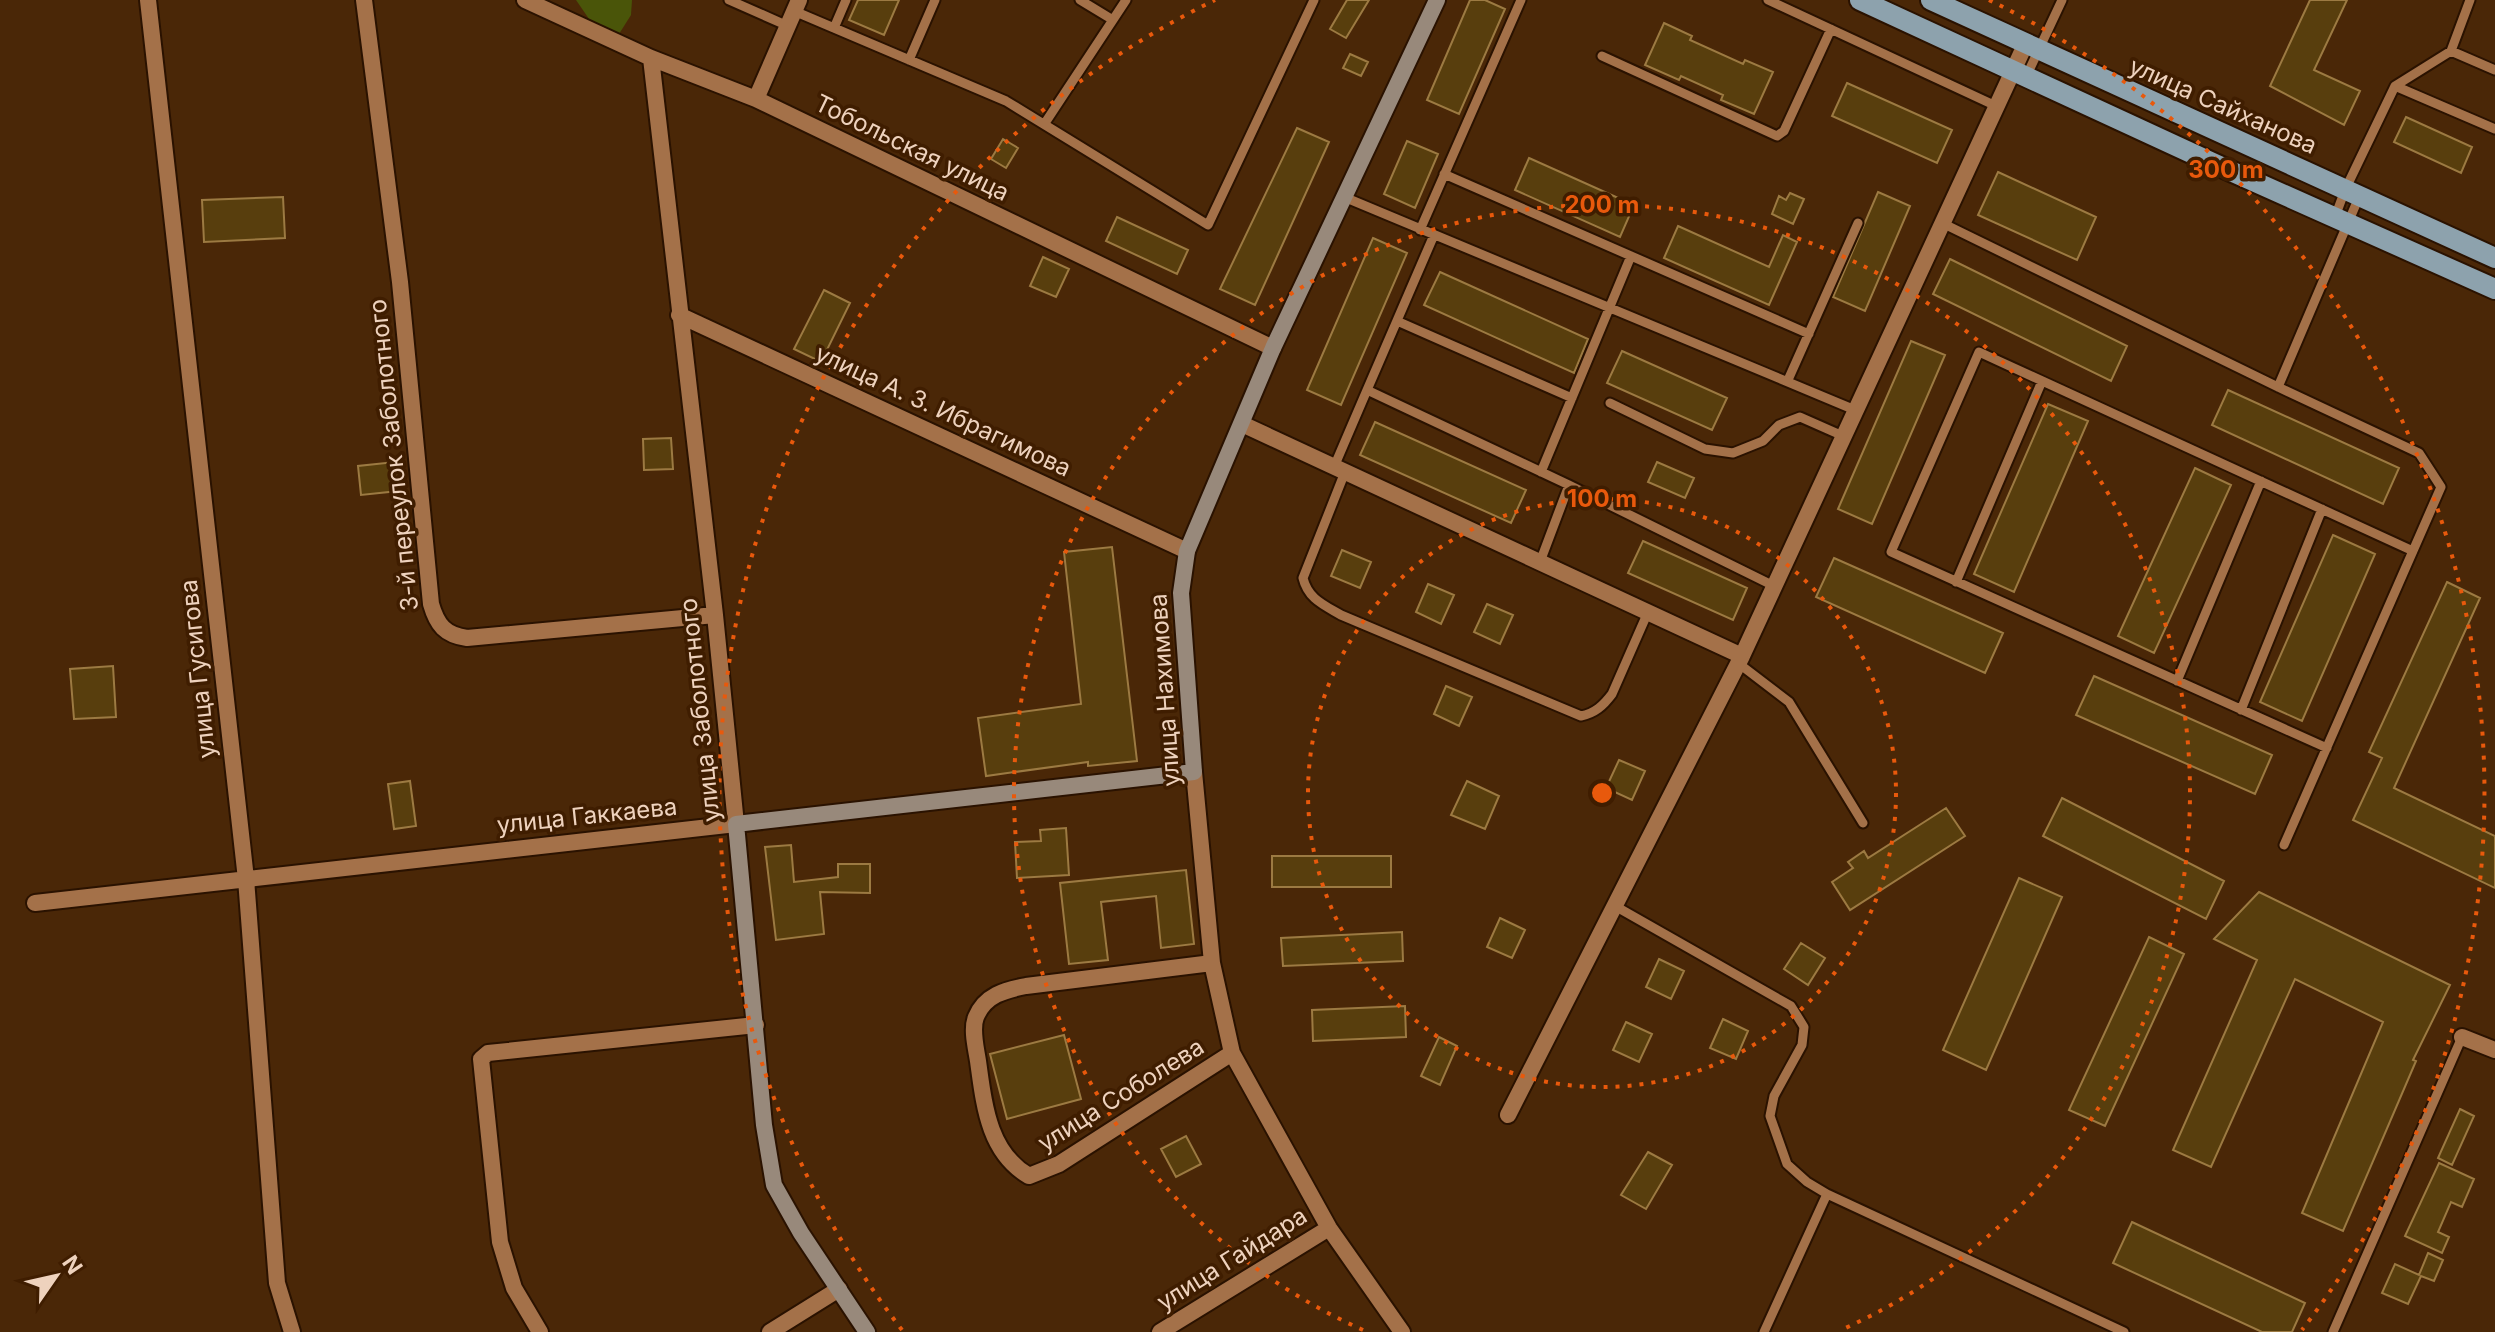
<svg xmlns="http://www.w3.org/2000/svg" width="2495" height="1332" font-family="Inter,sans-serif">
	<rect width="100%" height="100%" fill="#4a2707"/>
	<!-- green -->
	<path fill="#4a5509" d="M576,0H632L631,15L619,34L607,38L600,35Z"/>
	<!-- building -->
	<path fill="#583e0d" stroke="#9c7a42" stroke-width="2" d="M858,0H899L884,35L849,20Z
		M1347,0H1369L1346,38L1330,29Z
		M1470,0H1485L1505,9L1459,114L1427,100Z
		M2310,0H2347L2314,70L2360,91L2344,125L2270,86Z
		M1664,23L1692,36L1690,40L1743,64L1745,60L1773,72L1754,114L1721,100L1723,95L1681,76L1679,80L1645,65Z
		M1350,54L1368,62L1361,76L1343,68Z
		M1847,83L1952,130L1937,163L1832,116Z
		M2406,117L2472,147L2461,173L2394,142Z
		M1297,128L1329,142L1255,305L1220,289Z
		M1003,139L1018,148L1006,168L991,159Z
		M1407,141L1438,154L1415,208L1384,194Z
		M1529,158L1634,205L1620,237L1515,190Z
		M1998,172L2096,217L2077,260L1978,215Z
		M1878,192L1910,206L1865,311L1833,297Z
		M1790,193L1804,199L1793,224L1772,214L1779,196L1786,200Z
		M283,197L285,238L204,242L202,200Z
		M1117,217L1188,250L1177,274L1106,241Z
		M1678,226L1769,267L1783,235L1797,242L1769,305L1664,258Z
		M1373,238L1407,253L1341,405L1307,390Z
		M1043,257L1069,269L1056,297L1030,286Z
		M1950,259L2127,346L2111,381L1933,294Z
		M1440,272L1588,339L1574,373L1424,305Z
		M824,290L850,303L821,362L794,349Z
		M1911,341L1945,355L1872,524L1838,509Z
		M1622,351L1727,398L1712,430L1607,383Z
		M2228,390L2399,468L2383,504L2212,425Z
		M2048,404L2088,421L2014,592L1974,574Z
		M1375,422L1526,490L1511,523L1360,455Z
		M671,438L673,469L644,470L643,439Z
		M395,462L398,491L361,495L358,466Z
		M1657,462L1694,478L1685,498L1648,482Z
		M2195,468L2231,485L2154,653L2118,636Z
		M2333,535L2375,554L2302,721L2260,702Z
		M1643,541L1747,588L1733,620L1628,573Z
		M1112,547L1137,761L1088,766V762L986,776L978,718L1081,704L1064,552Z
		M1342,550L1371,562L1360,588L1331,576Z
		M1834,558L2003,633L1985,673L1816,597Z
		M2447,582L2480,598L2394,788L2495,836V888L2353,820L2382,758L2369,752Z
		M1428,584L1454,595L1441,624L1416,612Z
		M1487,604L1513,615L1500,644L1474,632Z
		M113,666L116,717L74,719L70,669Z
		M2094,676L2272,755L2255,794L2076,715Z
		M1446,686L1472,697L1459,726L1434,714Z
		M1619,760L1645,771L1632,800L1606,788Z
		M410,781L416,826L394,829L388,784Z
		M1467,781L1499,796L1485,829L1451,815Z
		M2062,798L2224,881L2206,919L2043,836Z
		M1946,808L1965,836L1850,910L1832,882L1853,868L1848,862L1864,851L1868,858Z
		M1066,828L1069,875L1017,878L1015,842L1041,841L1040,830Z
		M791,845L794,882L838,877V864H870V893L820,892L824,934L776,940L765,847Z
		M1272,856H1391V887H1272Z
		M1186,870L1194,944L1161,948L1156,896L1101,902L1108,960L1069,964L1060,883Z
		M2019,878L2062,897L1986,1070L1943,1050Z
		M2259,892L2450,985L2413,1060L2416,1061L2343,1231L2302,1213L2383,1022L2295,979L2211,1167L2173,1150L2257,960L2214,939Z
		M1500,918L1525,930L1512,958L1487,947Z
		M1402,932L1403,961L1283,966L1281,938Z
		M2149,937L2184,954L2105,1126L2069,1110Z
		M1801,943L1825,958L1808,985L1784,969Z
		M1659,959L1684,971L1671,999L1646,987Z
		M1405,1006L1406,1037L1313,1041L1312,1010Z
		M1723,1019L1748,1031L1736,1059L1710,1048Z
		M1626,1022L1652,1034L1639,1062L1613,1050Z
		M1064,1035L1081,1099L1007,1119L990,1054Z
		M1439,1037L1457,1046L1440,1085L1421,1076Z
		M2460,1109L2474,1116L2452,1165L2438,1158Z
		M1186,1136L1201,1164L1176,1177L1161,1149Z
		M1648,1152L1672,1165L1646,1209L1621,1195Z
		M2439,1163L2474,1179L2462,1207L2451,1202L2438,1232L2449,1237L2442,1253L2405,1236Z
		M2132,1222L2305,1303L2292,1332H2262L2113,1263Z
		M2428,1253L2443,1260L2434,1281L2421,1276L2408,1304L2382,1293L2395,1264L2419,1275Z"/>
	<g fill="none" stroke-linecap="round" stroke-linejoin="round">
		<!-- lane casing -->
		<g stroke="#2a1200" stroke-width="13">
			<path id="lane" d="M729,0L788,26
				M1080,0L1113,20
				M1768,0L1996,106
				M794,11L1006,101L1208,225L1314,0
				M834,28L846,0
				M2451,51L2495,70
				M1602,56L1777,136L1784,131L1831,29
				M909,60L935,0
				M2026,77L2062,0
				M2395,86L2495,129
				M1045,123L1126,0
				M1444,174L1809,334
				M1344,197L1855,410
				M2335,217L2345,190L2395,86L2451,51L2470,0
				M1942,223L2278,387L2419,453L2441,487L2284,845
				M1420,230L1521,0
				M1397,321L1572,398
				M1788,380L1858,223
				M2278,387L2359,197
				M1367,390L1434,235
				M1610,403L1705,449L1733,453L1763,441L1779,425L1800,417L1843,436
				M1334,467L1367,390L1569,485L1774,586
				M1345,472L1303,578C1308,599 1324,605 1341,615L1581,716C1595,713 1603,706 1612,694L1648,612
				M1541,472L1631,256
				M1540,562L1569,485
				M1956,582L2042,381
				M1738,663L1789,702L1863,823
				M2177,681L2261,481
				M2241,710L2322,509
				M2327,748L1891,552L1979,352L2413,551
				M1615,906L1791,1006L1804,1027L1802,1045L1774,1096L1770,1116L1787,1164L1807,1182L1827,1194L2124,1332
				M1764,1332L1827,1194
				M2333,1332L2462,1037"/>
		</g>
		<!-- street casing -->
		<g stroke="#2a1200" stroke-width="20">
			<path id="street" d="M148,0L246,879L277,1283L292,1332
				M364,0L400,282L431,604C437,625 445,635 467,638L715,615
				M525,0L651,58L756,99L1273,348
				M756,99L799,0
				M679,315L1187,551
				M1242,424L1742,656
				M1194,772L1212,963L1232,1053L1329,1228L1402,1332
				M35,903L736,824L715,615L651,58
				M1212,963L1026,986C1005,990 985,995 976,1017C971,1029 976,1048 978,1061C984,1104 988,1152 1029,1176L1059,1164L1232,1053
				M2462,1037L2495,1050
				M1508,1115L1742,656L2025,45
				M540,1332L514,1288L500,1242L481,1059L488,1053L756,1025
				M770,1332L839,1289
				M1160,1332L1329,1228"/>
		</g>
		<!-- secondary casing -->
		<g stroke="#2a1200" stroke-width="20">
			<path id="secondary" d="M867,1332L801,1233L774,1185L764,1125L736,824L1194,772L1181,593L1187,551L1273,348L1437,0"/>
		</g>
		<!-- primary casing -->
		<g stroke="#2a1200" stroke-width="24">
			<path id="primary" d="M1860,0L2215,164L2495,289
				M1931,0L2495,258"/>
		</g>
		<!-- lane -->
		<use href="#lane" stroke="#a47149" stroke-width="9"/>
		<!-- street -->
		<use href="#street" stroke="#a47149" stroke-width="16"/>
		<!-- secondary -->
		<use href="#secondary" stroke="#98897b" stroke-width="16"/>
		<!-- primary -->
		<use href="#primary" stroke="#8da2ad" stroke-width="20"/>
	</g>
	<!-- distance rings -->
	<g fill="none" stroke="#e8590c" stroke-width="4" stroke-dasharray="4 8">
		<circle cx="1602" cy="793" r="294"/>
		<path d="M1363 1330A588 588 0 1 1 1841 1330"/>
		<path d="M902 1330A882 882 0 0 1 1215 0M1989 0A882 882 0 0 1 2302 1330"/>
	</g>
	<g text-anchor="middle" stroke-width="7" stroke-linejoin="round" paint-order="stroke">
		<!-- street labels -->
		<g font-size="24" fill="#eed2bd" stroke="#3f1d00">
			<text transform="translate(2223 106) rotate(24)" y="8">улица Сайханова</text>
			<text transform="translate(912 148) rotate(26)" y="8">Тобольская улица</text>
			<text transform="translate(943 411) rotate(25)" y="8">улица А. З. Ибрагимова</text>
			<text transform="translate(394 455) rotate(-96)" y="8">3-й переулок Заболотного</text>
			<text transform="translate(198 669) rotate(-96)" y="8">улица Гусигова</text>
			<text transform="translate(1165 690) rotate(-94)" y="8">улица Нахимова</text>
			<text transform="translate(700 710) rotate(-96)" y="8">улица Заболотного</text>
			<text transform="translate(587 816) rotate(-6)" y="8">улица Гаккаева</text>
			<text transform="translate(1121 1095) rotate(-32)" y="8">улица Соболева</text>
			<text transform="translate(1232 1259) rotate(-32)" y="8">улица Гайдара</text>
		</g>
	</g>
	<circle cx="1602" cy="793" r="12" fill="#e8590c" stroke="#3f1d00" stroke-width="4"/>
	<g font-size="24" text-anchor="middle" font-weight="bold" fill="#e8590c" stroke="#3f1d00" stroke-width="7" stroke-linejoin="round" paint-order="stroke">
		<text x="2226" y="178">300 m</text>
		<text x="1602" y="213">200 m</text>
		<text x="1602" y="507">100 m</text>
	</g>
	<!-- north arrow -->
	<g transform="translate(56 1276) rotate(56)" stroke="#3f1d00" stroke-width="6" paint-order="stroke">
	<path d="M0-6L14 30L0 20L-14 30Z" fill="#eed2bd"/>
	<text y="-12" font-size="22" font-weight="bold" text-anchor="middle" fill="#eed2bd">N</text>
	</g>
</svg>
